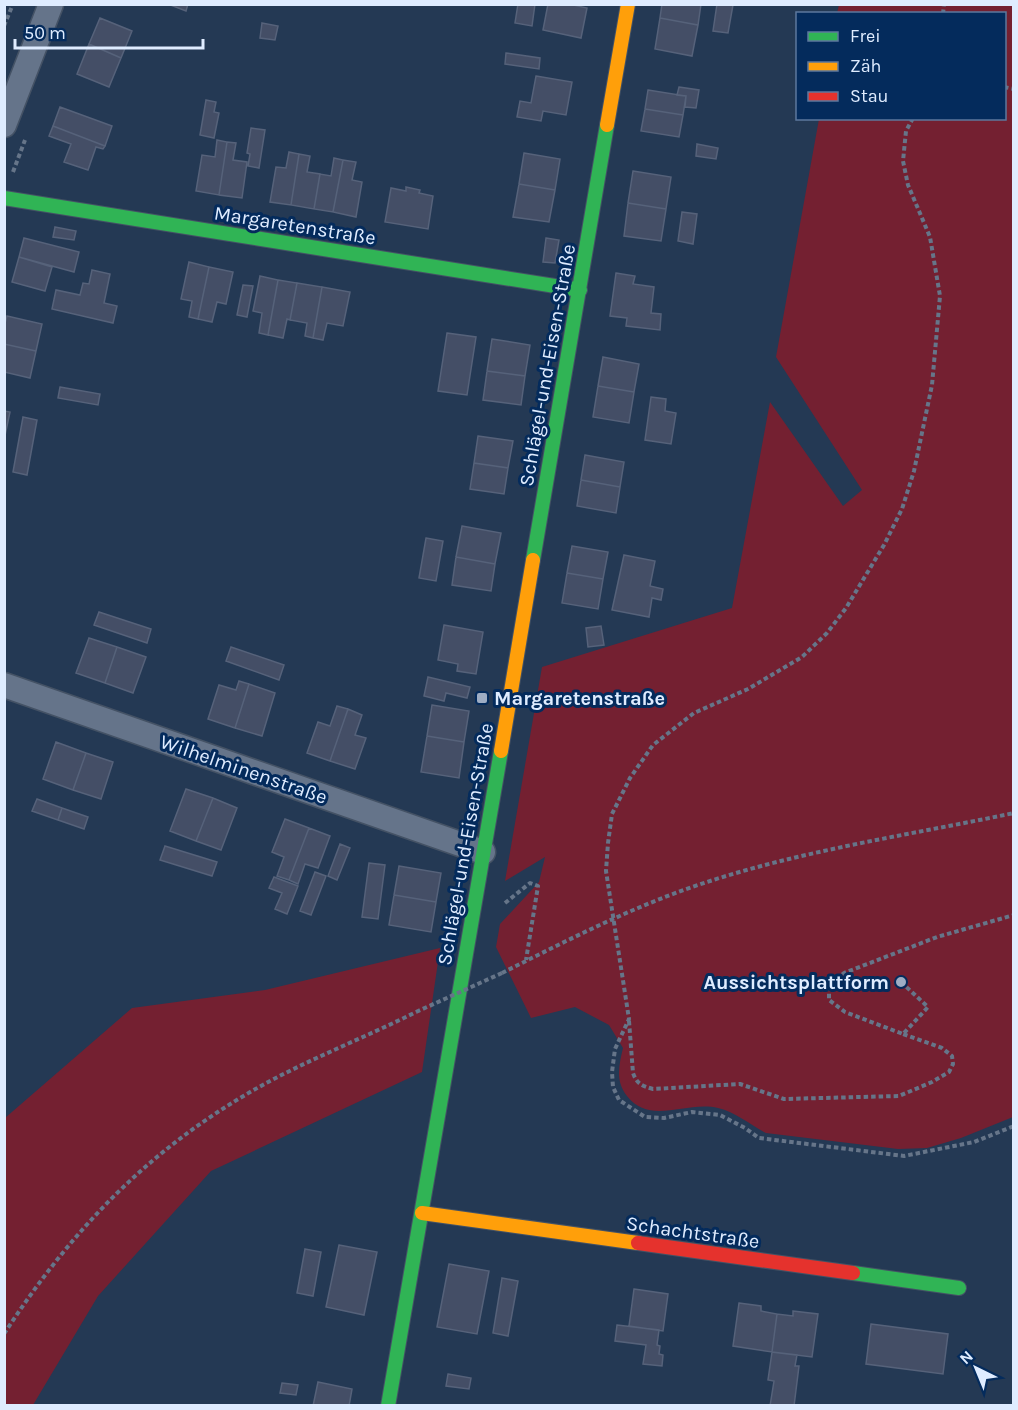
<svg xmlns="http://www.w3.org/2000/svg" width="1018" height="1410" font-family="Karla,sans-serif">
	<rect width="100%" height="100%" fill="#243954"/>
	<!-- green -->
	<path fill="#742031" d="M839,5H1013V1117L961,1138L927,1148L898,1149L766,1133C750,1125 736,1112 718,1108C687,1100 650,1126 627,1096C615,1081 619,1065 623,1048L609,1025L575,1007L531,1018L496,947L500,924L539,882L545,857L505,881L542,667L732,608L770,402L843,506L862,490L776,357L819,119L1004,118V14L837,13Z
		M440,948L422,1072L211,1171L98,1296L33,1405H5V1118L132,1008L265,990Z"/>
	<!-- building -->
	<path fill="#444e66" stroke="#56627a" stroke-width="1.5" d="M168,4H188L186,11Z
		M518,4H535L532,26L515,23Z
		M548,4H569L587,8L581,38L543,30Z
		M662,4H701L698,25L660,18Z
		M717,4L733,5L728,33L713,31Z
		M100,18L132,31L121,58L89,44Z
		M660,18L698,25L692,56L655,49Z
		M262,23L278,26L275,40L260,38Z
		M89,44L121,58L109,87L77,74Z
		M506,53L540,58L539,69L505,64Z
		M536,76L572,82L566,115L543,111L541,121L517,117L520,101L531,103Z
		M679,87L699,90L696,108L685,107L686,96L677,95Z
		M648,90L686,96L683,115L645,109Z
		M206,100L216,102L214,112L219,113L214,138L200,135Z
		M60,107L112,126L105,146L53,126Z
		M645,109L683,115L679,137L641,131Z
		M53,126L105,146L103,149L96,147L88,170L64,162L71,144L49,136Z
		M251,128L265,130L259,168L248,166L250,154L247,153Z
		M217,140L227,142L219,195L196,191L202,155L215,157Z
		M227,142L236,143L233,160L247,162L242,198L219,195Z
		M697,144L718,148L716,159L696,156Z
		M289,152L299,154L291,205L270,202L276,167L286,168Z
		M524,153L560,159L555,190L519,184Z
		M299,154L310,156L307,172L320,174L314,209L291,205Z
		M334,158L343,160L333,212L314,209L320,174L331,176Z
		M343,160L356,162L352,180L362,182L356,217L333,212Z
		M633,171L671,177L666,209L628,203Z
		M519,184L555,190L549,222L513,217Z
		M406,187L420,190L419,193L433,196L428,229L385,222L391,188L406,191Z
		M628,203L666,209L661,241L624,236Z
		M682,212L697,214L693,244L678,241Z
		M55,227L76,231L74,240L53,237Z
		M24,238L79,252L74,272L19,257Z
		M546,238L559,240L555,263L543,262Z
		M19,257L52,267L45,291L12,282Z
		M189,262L209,267L198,319L189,317L192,301L181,299Z
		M209,267L233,272L226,304L217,302L212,322L198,319Z
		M92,270L110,274L104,303L117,306L113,323L52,309L56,290L80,295L83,283L89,284Z
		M616,273L635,276L633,284L654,287L651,313L661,314L660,330L626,326L627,318L610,316Z
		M260,276L278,280L268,335L259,333L262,313L253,311Z
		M278,280L297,283L290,320L287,319L283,338L268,335Z
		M297,283L322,287L313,338L305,336L307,323L290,320Z
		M243,285L253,286L247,317L237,315Z
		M322,287L350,292L343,326L327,323L323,340L313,338Z
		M7,316L42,324L36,351L4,344V327Z
		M447,333L476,337L467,395L438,391Z
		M492,339L530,345L525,376L487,371Z
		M4,344L36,351L30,378L4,372Z
		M603,357L639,364L634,392L598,386Z
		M487,371L525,376L521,405L483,400Z
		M598,386L634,392L629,423L593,417Z
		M60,387L100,394L98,405L58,398Z
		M651,397L666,399L665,411L676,413L671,444L645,440Z
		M4,411L10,412L4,440Z
		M23,417L37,420L27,475L13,472Z
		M478,436L513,441L508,468L474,463Z
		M585,455L624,462L620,487L581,480Z
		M474,463L508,468L504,494L470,489Z
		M581,480L620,487L616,513L577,506Z
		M462,526L501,533L495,564L456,557Z
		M426,538L443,541L436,581L419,578Z
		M572,546L608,552L603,579L567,573Z
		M624,555L655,561L650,586L663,589L661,600L652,598L649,617L612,610Z
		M456,557L495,564L491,591L452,585Z
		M567,573L603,579L598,609L562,603Z
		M99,612L151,629L147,643L94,625Z
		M444,625L483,632L476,674L457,671L458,664L438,660Z
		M601,626L604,645L588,647L586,628Z
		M89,638L117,647L105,683L76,673Z
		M117,647L146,657L133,693L105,683Z
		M231,647L284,665L279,680L226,661Z
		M428,677L470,687L467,698L446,693L444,701L424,696Z
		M239,681L249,684L235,728L208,719L219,685L236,690Z
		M249,684L275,693L262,736L235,728Z
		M432,705L469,711L464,742L427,736Z
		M337,706L348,709L330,761L307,753L318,722L330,726Z
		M348,709L362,715L355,735L366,738L355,769L330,761Z
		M427,736L464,742L459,778L421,772Z
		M56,742L86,753L73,790L43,779Z
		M86,753L113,762L101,799L73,790Z
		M186,789L213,798L196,841L170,831Z
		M213,798L237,808L221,850L196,841Z
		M37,799L62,808L58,820L32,811Z
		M62,808L88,817L84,829L58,820Z
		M285,819L309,828L289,880L277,876L284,857L272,852Z
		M309,828L330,836L318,868L305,864L298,884L289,880Z
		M340,844L350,848L337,880L328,876Z
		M165,846L217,862L212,876L160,860Z
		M369,863L385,865L378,919L362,917Z
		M399,866L441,873L436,902L394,895Z
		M315,872L326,876L311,915L300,911Z
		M274,877L298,886L287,914L275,909L282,893L269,888Z
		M394,895L436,902L431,932L389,925Z
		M339,1245L377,1252L364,1315L326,1307Z
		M305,1249L321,1252L313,1296L297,1293Z
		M449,1264L489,1271L477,1334L437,1327Z
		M502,1278L518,1281L508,1336L493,1333Z
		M634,1289L668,1294L663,1331L629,1326Z
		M739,1303L761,1306V1311L777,1314L772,1352L733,1346Z
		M793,1311L818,1314L812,1357L772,1352L777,1314L793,1316Z
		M871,1324L948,1334L943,1374L866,1364Z
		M617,1325L659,1330L657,1345L660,1346L659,1354L663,1355L662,1366L643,1364L646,1345L615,1341Z
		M772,1352L797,1355L795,1366H799L794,1406H770L774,1381L768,1380Z
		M448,1374L471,1378L469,1389L446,1386Z
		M318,1382L352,1389L349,1406H313Z
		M282,1383L298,1385L296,1395L280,1393Z"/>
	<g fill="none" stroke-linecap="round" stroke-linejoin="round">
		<!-- street casing -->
		<g stroke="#445265" stroke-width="27">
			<path id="street" d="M4,125L51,4
				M4,685L483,852"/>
		</g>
		<!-- fast casing -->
		<g stroke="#445265" stroke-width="16">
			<path id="fast" d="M4,198L580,290
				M533,560L607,125
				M853,1273L959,1288
				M388,1406L501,751"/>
		</g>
		<!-- slow casing -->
		<g stroke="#445265" stroke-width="16">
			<path id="slow" d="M607,125L628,4
				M501,751L533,560
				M422,1213L638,1243"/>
		</g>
		<!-- jam casing -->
		<g stroke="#445265" stroke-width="16">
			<path id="jam" d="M638,1243L853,1273"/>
		</g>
		<!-- path -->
		<path stroke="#667589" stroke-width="4" stroke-dasharray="4.5 3" stroke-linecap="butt" d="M943,14L944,4
			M4,26L13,4
			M1004,87L1014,89
			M913,118L906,131L903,161L908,185L930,237L940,296L932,385L914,471L902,509L884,545L846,608L827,633L802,657L748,689L694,713L653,745L630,778L612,814L608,843L606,871L629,1019L615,1049L612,1072L613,1087L619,1100L645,1117L664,1118L692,1112L720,1115L745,1128L759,1138L904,1156L974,1142L1014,1126
			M13,172L25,140
			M505,903L530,883L538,886L526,960
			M502,973C566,941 630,908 698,885C798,851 909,835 1014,813
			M901,982L928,1007L903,1034L845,1012L829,1000V985L844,973L937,937L1014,915
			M629,1021L633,1073C637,1084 642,1086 653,1089L740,1084L784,1099L899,1096L932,1082L949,1072L953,1064L952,1056L942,1048L903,1034
			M4,1334C70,1232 146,1152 252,1091C304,1061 362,1039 416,1012"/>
		<!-- street -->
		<use href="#street" stroke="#65748a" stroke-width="24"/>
		<!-- fast -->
		<use href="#fast" stroke="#30b455" stroke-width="14"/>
		<!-- slow -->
		<use href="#slow" stroke="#ff9f0a" stroke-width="14"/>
		<!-- jam -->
		<use href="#jam" stroke="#e5322d" stroke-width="14"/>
		<!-- path-bridge -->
		<path stroke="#667589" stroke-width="4" stroke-dasharray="4.5 3" stroke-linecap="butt" d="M416,1012L502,973"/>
	</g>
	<!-- markers -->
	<g fill="#9eadc3" stroke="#042b5c" stroke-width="2">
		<rect x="476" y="692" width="12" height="12" rx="3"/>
		<circle cx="901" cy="982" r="6"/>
	</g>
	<g text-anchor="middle" stroke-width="6" stroke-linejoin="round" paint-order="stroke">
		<!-- street labels -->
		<g font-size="20" fill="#dfecff" stroke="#042b5c">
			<text transform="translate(295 225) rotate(9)" y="7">Margaretenstraße</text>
			<text transform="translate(547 365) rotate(-80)" y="7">Schlägel-und-Eisen-Straße</text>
			<text transform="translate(244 769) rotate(19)" y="7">Wilhelminenstraße</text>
			<text transform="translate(465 844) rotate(-80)" y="7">Schlägel-und-Eisen-Straße</text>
			<text transform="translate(693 1232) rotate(8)" y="7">Schachtstraße</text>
		</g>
		<!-- poi labels -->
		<g font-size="20" font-weight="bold" fill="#dfecff" stroke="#042b5c" text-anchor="start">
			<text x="494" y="705">Margaretenstraße</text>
			<text x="889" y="989" text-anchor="end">Aussichtsplattform</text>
		</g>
	</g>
	<!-- border -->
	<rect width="1018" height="1410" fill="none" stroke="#dfecff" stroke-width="12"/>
	<!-- legend -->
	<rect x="796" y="12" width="210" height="108" fill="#042b5c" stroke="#5c789d" stroke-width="1.5"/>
	<rect x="808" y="32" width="30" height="9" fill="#30b455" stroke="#5c789d" stroke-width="1.5"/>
	<text x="850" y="42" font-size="18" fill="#dfecff">Frei</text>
	<rect x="808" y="62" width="30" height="9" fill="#ff9f0a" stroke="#5c789d" stroke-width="1.5"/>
	<text x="850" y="72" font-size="18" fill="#dfecff">Zäh</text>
	<rect x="808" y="92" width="30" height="9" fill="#e5322d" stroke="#5c789d" stroke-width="1.5"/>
	<text x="850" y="102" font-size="18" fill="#dfecff">Stau</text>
	<!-- north arrow -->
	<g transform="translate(976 1368) rotate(317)" stroke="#042b5c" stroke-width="4.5" paint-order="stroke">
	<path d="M0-4.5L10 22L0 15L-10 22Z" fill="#dfecff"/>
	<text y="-9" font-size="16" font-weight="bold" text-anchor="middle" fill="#dfecff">N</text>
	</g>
	<!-- scale -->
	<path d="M15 39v9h188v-9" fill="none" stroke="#dfecff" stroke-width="3"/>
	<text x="24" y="39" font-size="18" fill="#dfecff" stroke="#042b5c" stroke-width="4.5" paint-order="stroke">50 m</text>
</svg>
